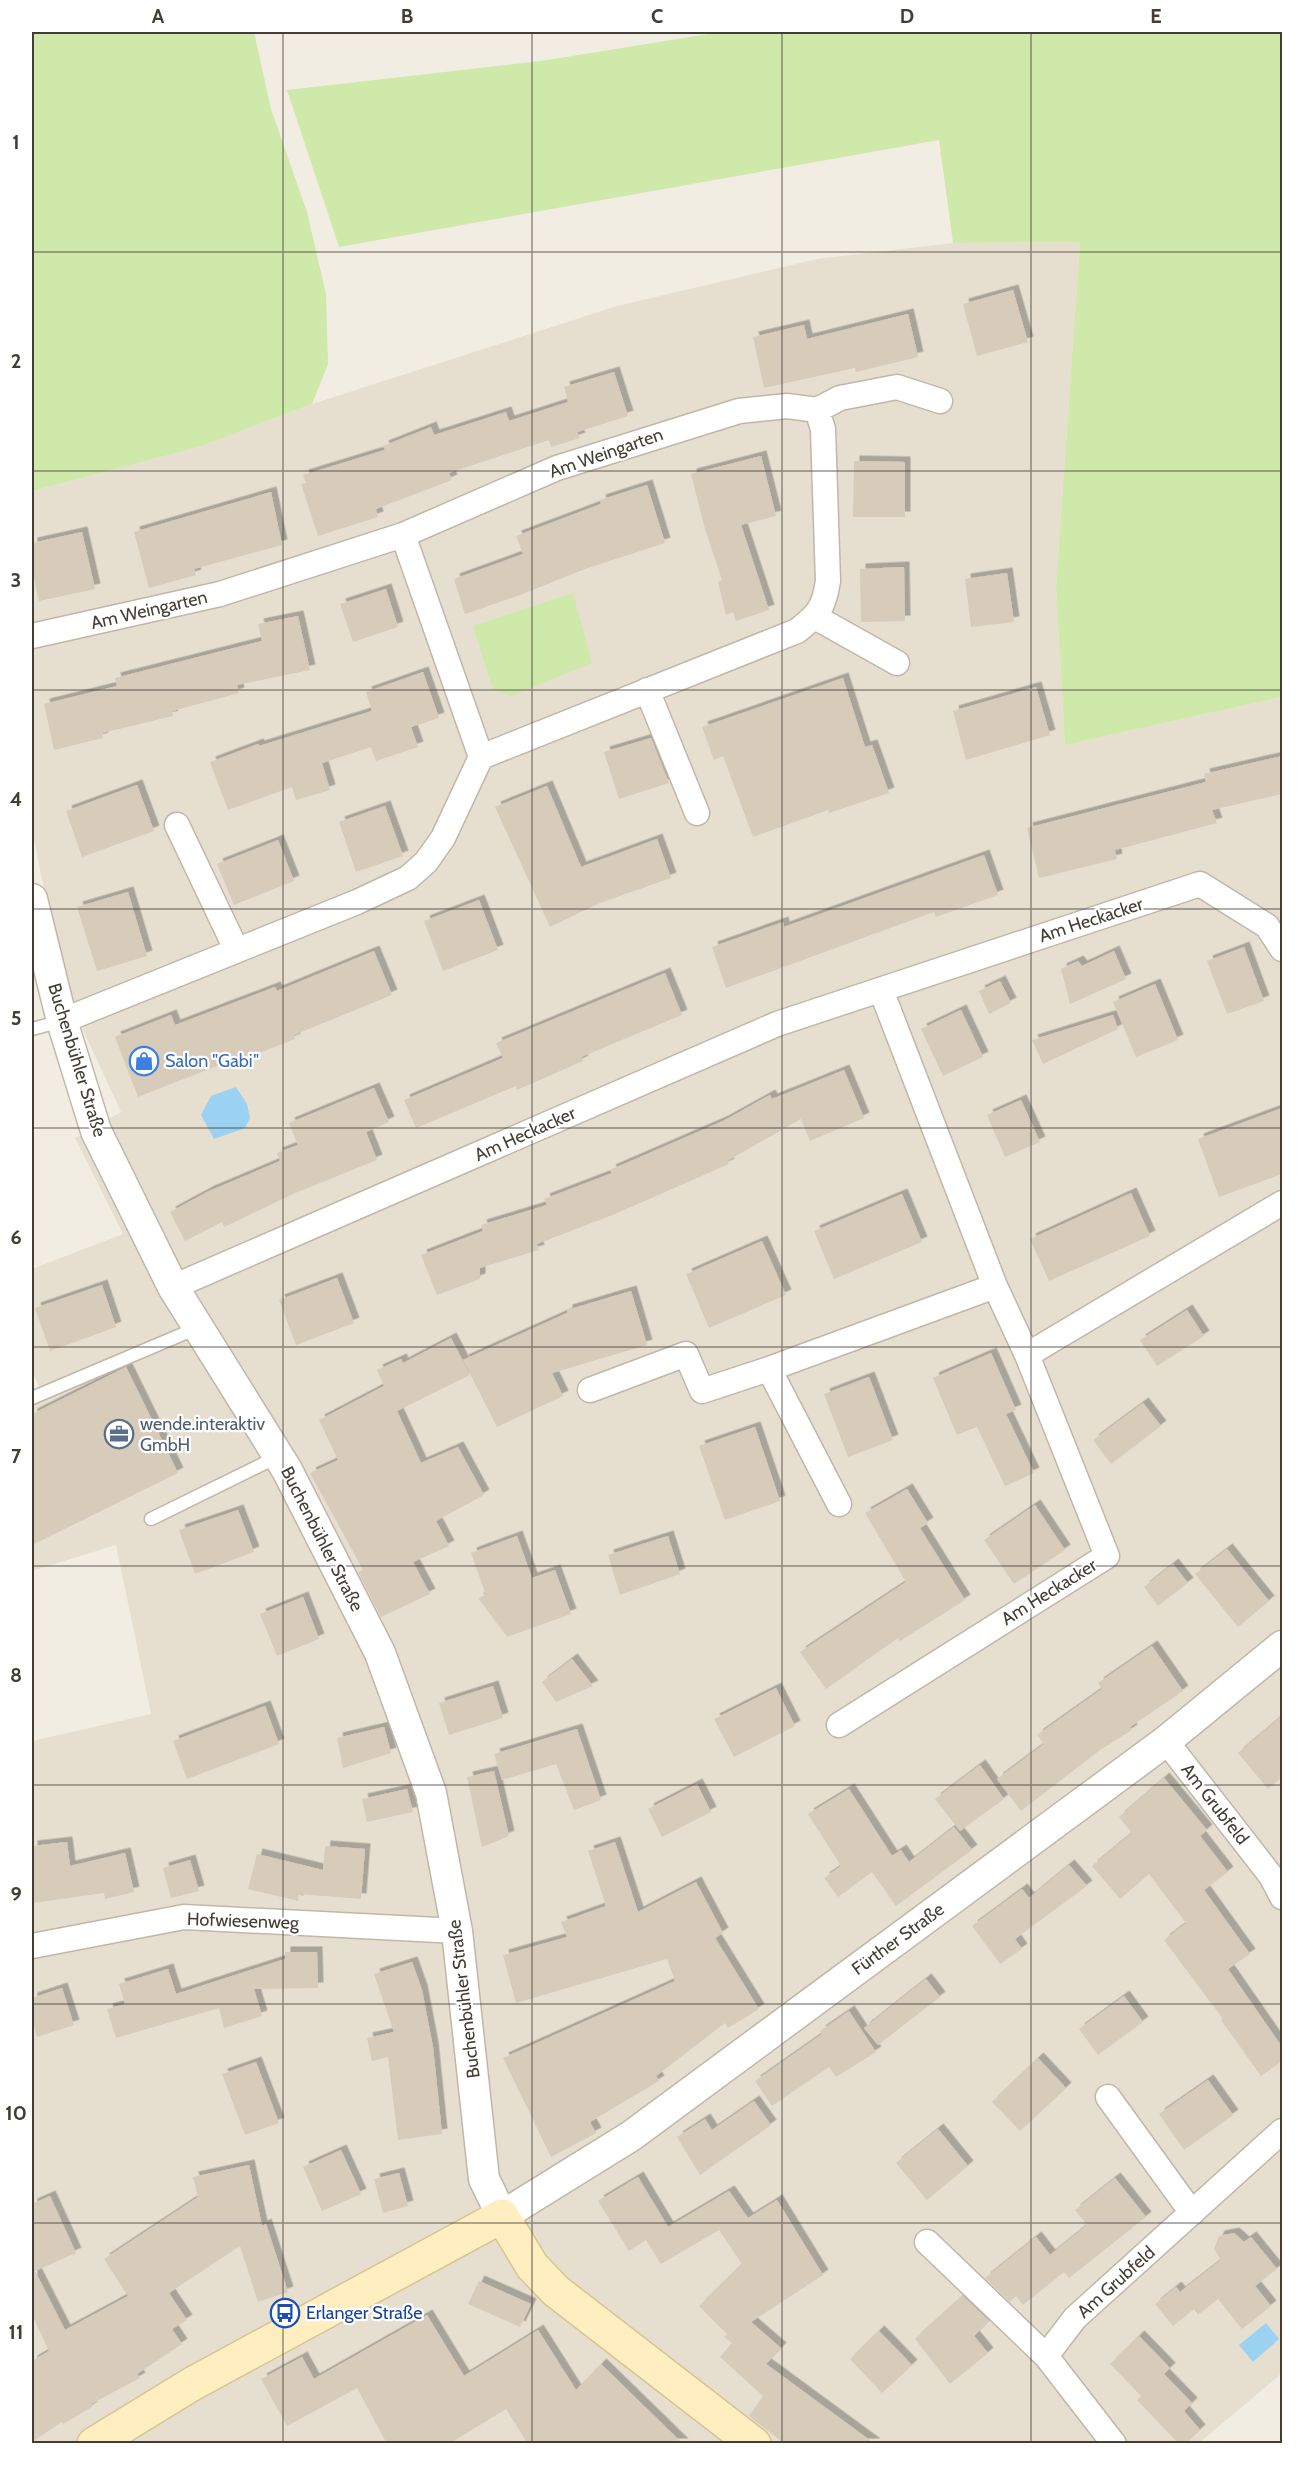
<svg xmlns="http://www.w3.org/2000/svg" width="1314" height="2475" font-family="Cabin,sans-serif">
	<defs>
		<filter id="shadow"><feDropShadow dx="5.5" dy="-5.5" stdDeviation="0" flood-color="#0004"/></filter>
	</defs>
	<rect width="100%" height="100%" fill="#f2ede2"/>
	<!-- residential -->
	<path fill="#e6dfd0" d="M1080,242L1056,587L1065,745L1282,697V2373L1199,2443H32V1741L151,1714L116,1545L32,1571V1390L39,1387L32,1370V1269L123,1234L75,1138L121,1112L62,984L32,828V491L199,447L312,404L617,306L817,259L953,243Z"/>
	<!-- green -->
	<path fill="#cee9a9" d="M32,32H254L271,109L307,212L326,294L328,364L312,404L199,447L32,491Z
		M721,32H1282V697L1065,745L1056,587L1080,242L953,243L939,140L339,247L287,90L541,61Z
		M573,593L592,663L512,696L493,690L473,626Z"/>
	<!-- water -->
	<path fill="#9bd1f3" d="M236,1087L247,1104L250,1118L245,1128L214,1139L201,1115L211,1096Z
		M1266,2323L1279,2339L1253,2362L1239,2345Z"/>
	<!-- building -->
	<path fill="#d7cbba" filter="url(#shadow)" d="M1013,290L1028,342L977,356L963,304Z
		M908,314L918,357L856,372L855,368L764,388L753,337L804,325L807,339Z
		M614,372L628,416L577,432L580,438L551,447L549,440L449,473L452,480L376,509L378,517L318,536L301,484L306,483L303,475L385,450L383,446L431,427L434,435L506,412L509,421L568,402L564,387Z
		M761,456L776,516L741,525L769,610L736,621L733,612L726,615L718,582L722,580L705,529L691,474Z
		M854,461L905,462V517H853Z
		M647,485L665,543L585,569L520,595L465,614L454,579L523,554L516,536L601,504L600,500Z
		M271,492L282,545L194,569L196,575L149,588L134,532Z
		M82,532L95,589L39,601L32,570V543Z
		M904,567L905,621L861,622L860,569Z
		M1007,573L1014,622L971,627L965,579Z
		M386,589L398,627L353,642L340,604Z
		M298,616L310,670L237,685L239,693L172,711L173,716L102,733L103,738L54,750L44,704L117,686L115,678L262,641L258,624Z
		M423,672L439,718L411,727L418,747L376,761L371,747L322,763L330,790L296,800L292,787L228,810L210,762L258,744L259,746L372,711L366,692Z
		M843,678L865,747L872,745L889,793L829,813L828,810L753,837L723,756L714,760L702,727Z
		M1036,687L1050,735L966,760L953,711Z
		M651,738L669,783L619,799L604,752Z
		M1282,756V794L1212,810L1217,823L1115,850L1117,859L1039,878L1027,828L1206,782L1204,774Z
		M137,785L154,831L82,857L66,811Z
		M547,786L581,867L657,839L671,878L600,903L550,927L495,807Z
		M385,806L403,856L356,872L339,822Z
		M278,840L294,881L234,905L217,864Z
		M984,855L998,895L936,917L934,912L726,988L712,947L783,922L784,927Z
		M128,892L147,956L97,971L77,907Z
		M479,900L498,950L443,971L424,921Z
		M1244,947L1264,1001L1227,1014L1207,961Z
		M374,951L392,995L294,1035L295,1039L236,1062L235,1059L138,1097L115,1037L171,1015L175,1025L275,987L277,991Z
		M1114,951L1126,979L1070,1004L1061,969L1078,961L1082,966Z
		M665,973L682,1015L581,1057L583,1061L517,1090L516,1086L416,1128L404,1100L503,1058L496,1043Z
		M1000,981L1011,1003L989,1014L979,991Z
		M1155,984L1178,1040L1136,1057L1113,1002Z
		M961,1010L983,1057L943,1076L921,1029Z
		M1113,1015L1118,1029L1043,1064L1032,1040Z
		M844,1070L864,1118L810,1141L801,1119L727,1161L729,1164L615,1214L537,1244L539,1250L480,1268V1279L437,1295L421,1255L483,1231L481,1225L547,1205L544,1199L612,1173L610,1170L723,1121L770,1095L772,1099Z
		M374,1088L389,1122L366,1132L377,1160L293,1194L224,1227L222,1222L185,1241L170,1212L209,1191L280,1161L277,1153L298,1145L289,1123Z
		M1021,1100L1040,1142L1005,1157L987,1115Z
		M1282,1108V1174L1219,1197L1198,1139Z
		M1131,1193L1150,1236L1049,1281L1030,1239Z
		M902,1194L922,1242L834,1279L814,1231Z
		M762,1241L786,1295L709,1328L686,1274Z
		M337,1278L354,1323L296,1345L279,1300Z
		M102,1285L116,1327L50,1351L35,1308Z
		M631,1291L647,1345L552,1373L563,1396L497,1427L463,1360L567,1313V1310Z
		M1187,1310L1204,1336L1157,1366L1140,1340Z
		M451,1338L470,1375L397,1411L421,1463L458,1447L484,1495L436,1521L449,1546L413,1562L430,1594L381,1617L358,1572L363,1570L310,1473L338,1460L319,1420L384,1386L377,1370L401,1359L403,1363Z
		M991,1353L1016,1410L1006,1414L1034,1473L1005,1486L977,1427L957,1435L933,1378Z
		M126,1367L178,1473L32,1545V1414Z
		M869,1377L893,1440L848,1457L824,1394Z
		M1143,1403L1161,1426L1111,1464L1093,1440Z
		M755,1427L780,1501L725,1520L699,1446Z
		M907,1489L928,1523L920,1528L965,1600L900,1641L898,1638L826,1689L800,1652L906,1582L865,1513Z
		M1035,1505L1065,1550L1014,1584L984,1540Z
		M238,1510L254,1552L195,1574L179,1530Z
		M517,1536L532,1578L555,1570L571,1614L507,1637L478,1598L486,1595L471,1553Z
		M668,1536L680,1574L620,1595L608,1555Z
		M1227,1549L1269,1601L1238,1627L1195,1574Z
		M1173,1564L1188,1583L1158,1606L1144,1587Z
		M303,1597L319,1639L277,1656L260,1614Z
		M1152,1646L1183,1691L1130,1727L1132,1730L1100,1750L1021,1811L997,1779L1044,1744L1037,1735L1102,1689L1098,1683Z
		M572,1659L593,1686L556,1702L542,1682Z
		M493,1686L503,1718L449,1735L439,1703Z
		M776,1688L795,1726L734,1757L714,1719Z
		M265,1706L279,1744L187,1779L173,1741Z
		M1282,1716V1777L1268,1789L1238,1753Z
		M384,1727L391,1753L343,1768L337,1738Z
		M577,1729L601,1800L574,1810L556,1764L502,1780L494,1754Z
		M980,1765L1004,1799L960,1831L935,1799Z
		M494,1771L509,1836L482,1847L467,1777Z
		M1164,1778L1207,1830L1200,1836L1228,1872L1204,1890L1250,1954L1228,1969L1282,2047V2061L1261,2076L1221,2020L1223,2019L1164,1940L1186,1923L1149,1874L1120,1899L1092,1866L1132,1833L1119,1817Z
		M697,1784L711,1812L662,1837L648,1809Z
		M407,1789L413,1812L367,1822L362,1799Z
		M849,1789L892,1856L901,1850L909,1862L954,1827L972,1850L896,1906L872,1872L838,1897L824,1878L841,1866L808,1814Z
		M67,1842L70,1866L125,1853L134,1892L105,1899L104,1893L33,1903L32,1846Z
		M615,1842L638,1912L696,1882L723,1933L715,1938L759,2009L728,2028L725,2023L656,2076L659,2081L590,2122L596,2133L551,2157L503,2058L675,1981L667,1959L516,2003L503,1955L567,1937L561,1922L606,1906L588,1851Z
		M325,1846L365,1849L361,1899L299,1894L298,1901L248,1889L257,1854L323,1870Z
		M190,1860L199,1891L171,1898L163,1868Z
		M1069,1865L1087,1886L1015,1939L1022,1949L1000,1964L972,1926L1022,1889L1029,1898Z
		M285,1952H317L318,1988L254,1989L262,2016L224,2028L219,2008L116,2038L107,2009L125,2004L119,1984L168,1969L176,1994L285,1959Z
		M412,1962L422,1990L433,2047L442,2134L398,2140L388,2057L372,2061L367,2038L394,2032L374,1974Z
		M926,1979L940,1997L878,2045L864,2028Z
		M62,1988L74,2025L37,2037L32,2021V1998Z
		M1124,1996L1143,2022L1098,2055L1079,2029Z
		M849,2011L876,2052L836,2077L829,2067L772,2106L755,2081L822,2034L820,2031Z
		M1038,2058L1066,2088L1020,2131L992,2102Z
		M256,2062L279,2123L245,2135L222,2074Z
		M1208,2080L1233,2115L1184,2150L1159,2114Z
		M754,2101L771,2125L700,2175L677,2137L705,2119L712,2130Z
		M938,2129L968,2166L927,2200L896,2163Z
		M341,2150L361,2194L322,2211L303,2167Z
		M249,2165L262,2226L266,2224L288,2292L258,2302L240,2246L169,2293L187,2320L172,2329L182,2344L137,2374L140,2378L91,2404L92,2407L63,2424L62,2422L32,2442V2361L49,2351L32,2315V2204L50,2196L76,2253L35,2271L65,2330L128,2296L104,2259L198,2197L193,2177Z
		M399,2173L408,2206L383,2213L374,2179Z
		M638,2177L668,2227L729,2191L748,2218L777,2200L823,2275L751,2322L781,2348L766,2364L875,2444H785L749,2416L763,2396L720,2357L732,2343L724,2337L727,2334L699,2306L742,2264L719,2230L661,2264L646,2240L629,2251L598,2201Z
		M1115,2178L1146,2217L1069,2278L1064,2272L1023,2305L1016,2296L1010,2302L985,2278L1036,2237L1050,2255L1087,2225L1075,2210Z
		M1234,2233L1244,2242L1251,2237L1277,2269L1255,2286L1271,2306L1242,2329L1218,2299L1198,2315L1194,2309L1173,2326L1155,2304L1176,2287L1180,2292L1221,2260L1214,2249L1219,2236Z
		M479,2281L531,2304L520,2327L468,2304Z
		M963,2296L989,2321L974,2336L988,2353L950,2384L915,2339Z
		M427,2315L464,2376L538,2330L576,2390L601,2364L683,2444H528L506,2409L449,2444H387L357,2388L287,2426L261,2379L302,2357L314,2379Z
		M879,2331L912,2365L882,2393L850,2359Z
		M1139,2336L1170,2368L1164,2374L1192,2403L1184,2411L1200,2430L1185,2444H1179L1137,2400L1141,2396L1110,2364Z"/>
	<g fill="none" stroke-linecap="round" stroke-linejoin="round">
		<!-- service casing -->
		<g stroke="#c1b7a8" stroke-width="15">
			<path id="service" d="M32,1029L62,1021
				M32,1398L197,1328
				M151,1519L277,1457"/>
		</g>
		<!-- minor casing -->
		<g stroke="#c1b7a8" stroke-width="27">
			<path id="minor" d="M403,535L481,757
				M815,617L897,663
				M32,636L220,594L403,535L557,468L739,411L787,406L817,410L840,398L897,387L940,401
				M647,690L697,813
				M177,825L236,949
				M62,1021L357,902L408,878L426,862L443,838L481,757L797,631C818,615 824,608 828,581L823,429L817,410
				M173,1287L777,1024L1200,884L1267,926L1282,949
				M1027,1355L1282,1203
				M590,1390L686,1354L702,1391L769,1369
				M839,1504L769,1369L995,1286
				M839,1725L1107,1556L1027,1355L995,1286L881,990
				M1166,1741L1271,1876L1282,1897
				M32,1946L184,1917L457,1931
				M1108,2097L1192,2213
				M927,2242L1046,2356
				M1114,2444L1046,2356L1075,2318L1282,2131"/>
		</g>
		<!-- tertiary casing -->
		<g stroke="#c1b7a8" stroke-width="33">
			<path id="tertiary" d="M32,899L62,1021L96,1131L173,1287L287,1470L380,1653L431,1793L457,1931L484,2179L502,2216L631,2136L1166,1741L1282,1646"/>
		</g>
		<!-- secondary casing -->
		<g stroke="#d8c392" stroke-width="36">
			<path id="secondary" d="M94,2444L192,2384L502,2216L532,2266L556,2291L754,2444"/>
		</g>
		<!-- service -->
		<use href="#service" stroke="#fff" stroke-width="12"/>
		<!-- minor -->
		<use href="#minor" stroke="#fff" stroke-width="24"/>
		<!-- tertiary -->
		<use href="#tertiary" stroke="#fff" stroke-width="30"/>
		<!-- secondary -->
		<use href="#secondary" stroke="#ffeec0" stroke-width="33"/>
	</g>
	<!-- grid -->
	<path fill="none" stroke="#443d33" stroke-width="1.5" stroke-opacity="0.55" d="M283,32V2444M532,32V2444M782,32V2444M1031,32V2444M32,252H1282M32,471H1282M32,690H1282M32,909H1282M32,1128H1282M32,1347H1282M32,1566H1282M32,1785H1282M32,2004H1282M32,2223H1282"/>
	<!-- icons -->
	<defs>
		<g id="shop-ring" transform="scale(1.5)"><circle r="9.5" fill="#fff" stroke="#3f7fe0" stroke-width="1.5"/><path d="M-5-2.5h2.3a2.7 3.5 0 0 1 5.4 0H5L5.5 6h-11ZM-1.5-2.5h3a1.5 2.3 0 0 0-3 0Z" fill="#3f7fe0"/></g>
		<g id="office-ring" transform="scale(1.5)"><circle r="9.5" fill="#fff" stroke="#5c6f8a" stroke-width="1.5"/><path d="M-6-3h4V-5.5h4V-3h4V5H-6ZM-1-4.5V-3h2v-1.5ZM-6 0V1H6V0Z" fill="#5c6f8a"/></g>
		<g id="bus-ring" transform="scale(1.5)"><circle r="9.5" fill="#fff" stroke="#1a4fb4" stroke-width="1.5"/><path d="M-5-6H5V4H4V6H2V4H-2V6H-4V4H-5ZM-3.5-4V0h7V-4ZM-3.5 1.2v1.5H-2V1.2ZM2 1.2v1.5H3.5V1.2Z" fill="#1a4fb4"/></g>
	</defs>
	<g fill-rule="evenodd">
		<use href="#shop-ring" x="144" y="1061"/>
		<use href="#office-ring" x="119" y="1434"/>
		<use href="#bus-ring" x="285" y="2313"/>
	</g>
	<g text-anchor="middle" stroke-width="4.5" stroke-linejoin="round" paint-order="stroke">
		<!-- street labels -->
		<g font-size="18" fill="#443d33" stroke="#fff">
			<text transform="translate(606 453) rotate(-19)" y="6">Am Weingarten</text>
			<text transform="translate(149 610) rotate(-13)" y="6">Am Weingarten</text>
			<text transform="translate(1091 920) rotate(-18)" y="6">Am Heckacker</text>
			<text transform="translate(77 1060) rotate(73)" y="6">Buchenbühler Straße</text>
			<text transform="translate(525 1134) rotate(-24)" y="6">Am Heckacker</text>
			<text transform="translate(322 1539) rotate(63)" y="6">Buchenbühler Straße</text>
			<text transform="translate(1049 1592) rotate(-32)" y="6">Am Heckacker</text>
			<text transform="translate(1215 1804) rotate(52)" y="6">Am Grubfeld</text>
			<text transform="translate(243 1921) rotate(2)" y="6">Hofwiesenweg</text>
			<text transform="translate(898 1939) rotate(-36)" y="6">Fürther Straße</text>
			<text transform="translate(464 1999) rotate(-97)" y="6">Buchenbühler Straße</text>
			<text transform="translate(1116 2282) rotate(-42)" y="6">Am Grubfeld</text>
		</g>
		<!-- shop labels -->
		<g font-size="18" fill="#366cbe" stroke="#fff" text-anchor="start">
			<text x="165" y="1067">Salon "Gabi"</text>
		</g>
		<!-- service labels -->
		<g font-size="18" fill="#4e5e75" stroke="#fff" text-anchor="start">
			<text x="140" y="1430">wende.interaktiv<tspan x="140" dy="21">GmbH</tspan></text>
		</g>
		<!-- transit labels -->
		<g font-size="18" fill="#164399" stroke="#fff" text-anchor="start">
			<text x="306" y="2319">Erlanger Straße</text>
		</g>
	</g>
	<!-- border -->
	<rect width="1314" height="2475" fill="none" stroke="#ffffff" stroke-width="66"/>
	<rect x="33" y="33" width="1248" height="2409" fill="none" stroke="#443d33" stroke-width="2"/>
	<g font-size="20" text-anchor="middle" font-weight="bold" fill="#443d33">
		<text x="158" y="23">A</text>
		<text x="407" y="23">B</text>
		<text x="657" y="23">C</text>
		<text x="907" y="23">D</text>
		<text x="1156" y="23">E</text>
		<text x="16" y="149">1</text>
		<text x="16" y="368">2</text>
		<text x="16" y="587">3</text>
		<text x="16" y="806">4</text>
		<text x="16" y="1025">5</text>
		<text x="16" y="1244">6</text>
		<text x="16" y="1463">7</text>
		<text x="16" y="1682">8</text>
		<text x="16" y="1901">9</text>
		<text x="16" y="2120">10</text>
		<text x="16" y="2339">11</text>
	</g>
</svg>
